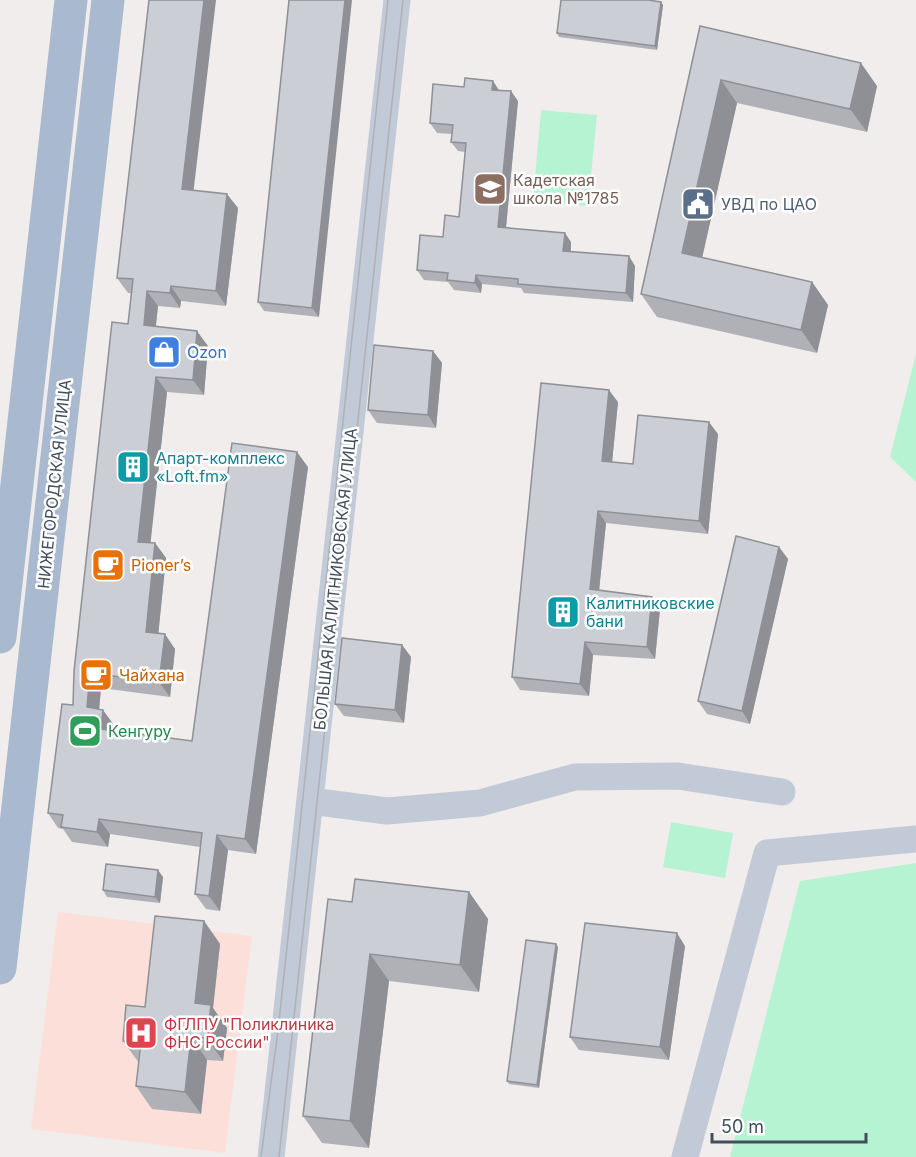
<svg xmlns="http://www.w3.org/2000/svg" width="916" height="1157" font-family="Inter,sans-serif">
	<rect width="100%" height="100%" fill="#f0edec"/>
	<!-- medical -->
	<path fill="#fddfd9" d="M58,912L252,936L225,1153L31,1129Z"/>
	<!-- green -->
	<path fill="#b5f3d3" d="M541,110L597,115L588,206L533,200Z
		M916,354V482L890,457Z
		M671,822L733,833L725,878L663,867Z
		M916,863V1157H730L800,881Z"/>
	<g fill="none" stroke-linecap="round" stroke-linejoin="round">
		<!-- minor -->
		<path stroke="#c1cad6" stroke-width="27" d="M311,801L387,811L480,803L575,777L678,776L782,792
			M271,1157L397,0
			M685,1157L767,853L916,839"/>
		<!-- major -->
		<path stroke="#a9b9cf" stroke-width="33" d="M0,637L71,0
			M0,968L108,0"/>
		<!-- tram -->
		<path stroke="#aeb1b8" stroke-width="1.5" d="M261,1157L278,1031L388,0
			M279,1157L403,0"/>
	</g>
	<!-- wall -->
	<path fill="#afb1b7" d="M289,0L319,317L264,311L258,302Z
		M661,2L663,5L657,50L559,37L557,33Z
		M700,26L877,86L867,132L737,103L702,258L812,282L828,305L817,353L657,317L641,294Z
		M493,81L499,90L518,101L506,228L571,242V251L635,266L633,302L524,293L521,288L482,284L481,293L454,290L448,282L424,280L417,270L459,217L465,152L458,151L451,142L452,134L437,133L430,123L464,87Z
		M194,190L238,208L226,306L181,301L180,308L158,306L156,327L208,346L204,395L167,392L150,543H155L166,558L158,634L175,649L170,697L101,688L99,709L114,725L113,730L192,741L308,467L256,854L228,850L220,911L206,909L195,894L200,847L110,834L108,847L72,842L63,829L58,828L48,813L73,705L128,324L131,293H128L117,278Z
		M433,351L442,363L436,428L377,423L368,410Z
		M618,402L612,462L633,464L718,434L708,534L606,523L599,590L652,597L660,609L655,659L593,655L589,696L520,690L512,677Z
		M779,547L788,559L750,724L707,714L698,701Z
		M402,645L411,657L404,723L344,716L335,704Z
		M163,877L160,903L107,897L103,890Z
		M469,892L488,919L479,992L389,981L369,1148L322,1143L303,1116L352,902Z
		M204,921L220,944L213,1008L227,1028L223,1061L207,1060L201,1114L152,1109L136,1086L139,1063L123,1041Z
		M685,946L669,1060L579,1050L570,1037Z
		M558,947L539,1088L509,1084L507,1081Z"/>
	<!-- shaded-wall -->
	<path fill="#8e9095" d="M204,0H216L192,204L182,189Z
		M345,0H352L319,317L312,308Z
		M661,2L663,5L657,50L655,46Z
		M861,63L877,86L867,132L850,109Z
		M721,80L737,103L698,276L682,253Z
		M493,81L499,91L492,90Z
		M511,91L518,101L505,237L498,227Z
		M227,194L238,208L226,306L216,291Z
		M565,233L571,242L570,260L563,251Z
		M629,256L635,266L633,302L626,293Z
		M476,275L482,284L481,293L475,283Z
		M812,282L828,305L817,353L801,330Z
		M171,286L181,301L180,308L170,293Z
		M147,291L158,306L154,340L144,325Z
		M197,331L208,346L204,395L193,380Z
		M433,351L442,363L436,428L428,415Z
		M156,377L167,392L149,557L138,542Z
		M609,390L618,402L611,473L602,461Z
		M709,422L718,434L708,534L699,521Z
		M297,452L308,467L256,854L245,839Z
		M598,511L606,523L598,601L590,589Z
		M155,543L166,558L157,647L146,632Z
		M779,547L788,559L750,724L742,711Z
		M652,597L660,609L655,659L647,647Z
		M165,634L175,649L170,697L159,682Z
		M585,642L593,655L589,696L580,684Z
		M402,645L411,657L404,723L395,710Z
		M90,673L101,688L98,722L87,707Z
		M103,710L114,725L111,744L101,729Z
		M99,819L110,834L108,847L97,832Z
		M217,835L228,850L220,911L209,896Z
		M158,870L163,877L160,903L155,897Z
		M469,892L488,919L479,992L460,965Z
		M204,921L220,944L213,1008L227,1028L223,1061L207,1038L195,1003Z
		M677,933L685,946L669,1060L660,1047Z
		M556,944L558,947L539,1088L537,1085Z
		M370,954L389,981L369,1148L350,1121Z
		M191,1037L207,1060L201,1114L185,1092Z"/>
	<!-- building -->
	<path fill="#cbced5" stroke="#8e9095" stroke-width="1.5" d="M149,0H204L182,189L227,194L216,291L171,286L170,293L147,291L144,325L197,331L193,380L156,377L138,542L155,543L146,632L165,634L159,682L90,673L87,707L103,710L101,729L192,741L232,443L297,452L245,839L217,835L209,896L195,894L202,833L99,819L97,832L61,827L63,815L48,813L62,704L73,705L74,671L112,322L128,324L133,279L117,278Z
		M289,0H345L312,308L258,302Z
		M561,0H648L661,2L655,46L557,33Z
		M700,26L861,63L850,109L721,80L682,253L812,282L801,330L641,294Z
		M465,78L493,81L492,90L511,91L498,227L565,233L563,251L629,256L626,293L518,284V279L476,275L475,283L447,280L448,273L417,270L420,235L443,237L445,215L459,217L466,143L451,142L453,125L430,123L433,84L464,87Z
		M374,345L433,351L428,415L368,410Z
		M541,383L609,390L602,461L633,464L638,415L709,422L699,521L598,511L590,589L652,597L647,647L585,642L580,684L512,677Z
		M736,536L779,547L742,711L698,701Z
		M342,638L402,645L395,710L335,704Z
		M106,864L158,870L155,897L103,890Z
		M355,879L469,892L460,965L370,954L350,1121L303,1116L328,899L352,902Z
		M155,916L204,921L195,1003L211,1005L207,1038L191,1037L185,1092L136,1086L141,1042L123,1041L126,1005L145,1007Z
		M585,923L677,933L660,1047L570,1037Z
		M526,940L556,944L537,1085L507,1081Z"/>
	<!-- icons -->
	<defs>
		<g id="school-square" transform="scale(1.725)"><rect x="-9" y="-9" width="18" height="18" rx="4" fill="#8d6e63" stroke="#fff"/><path d="M0-5L7-2L0 1L-7-2ZM-4 1L0 2.5L4 1V4Q0 6-4 4Z" fill="#fff"/></g>
		<g id="civic-square" transform="scale(1.725)"><rect x="-9" y="-9" width="18" height="18" rx="4" fill="#5c6f8a" stroke="#fff"/><path d="M-.6-6.5H3V-4.5H.6V-3L4-1V1h2V6H-6V1h2V-1L-.6-3ZM-1.2 2.5V6h2.4V2.5Z" fill="#fff"/></g>
		<g id="shop-square" transform="scale(1.725)"><rect x="-9" y="-9" width="18" height="18" rx="4" fill="#3f7fe0" stroke="#fff"/><path d="M-5-2.5h2.3a2.7 3.5 0 0 1 5.4 0H5L5.5 6h-11ZM-1.5-2.5h3a1.5 2.3 0 0 0-3 0Z" fill="#fff"/></g>
		<g id="building-square" transform="scale(1.725)"><rect x="-9" y="-9" width="18" height="18" rx="4" fill="#0f9aa8" stroke="#fff"/><path d="M-4-6H4V6H1V3H-1V6H-4ZM-2.5-4.3h1.7v1.8h-1.7ZM.8-4.3h1.7v1.8H.8ZM-2.5-1h1.7V.8h-1.7ZM.8-1h1.7V.8H.8Z" fill="#fff"/></g>
		<g id="cafe-square" transform="scale(1.725)"><rect x="-9" y="-9" width="18" height="18" rx="4" fill="#e8710a" stroke="#fff"/><path d="M-5.5-4.5H6V0H3Q3 3.5 0 3.5H-2.5Q-5.5 3.5-5.5 0ZM3-3.2v2h1.7v-2ZM-6 4.5H4V6H-6Z" fill="#fff"/></g>
		<g id="stadium-square" transform="scale(1.725)"><rect x="-9" y="-9" width="18" height="18" rx="4" fill="#2e9e5b" stroke="#fff"/><path d="M0-5a6.5 5 0 1 0 0 10a6.5 5 0 1 0 0-10ZM-3.5-1.8h7v3.6h-7Z" fill="#fff"/></g>
		<g id="hospital-square" transform="scale(1.725)"><rect x="-9" y="-9" width="18" height="18" rx="4" fill="#e0444e" stroke="#fff"/><path d="M-5-5h3v3.5h4V-5h3V5h-3V1.5h-4V5h-3Z" fill="#fff"/></g>
	</defs>
	<g fill-rule="evenodd">
		<use href="#school-square" x="490" y="189"/>
		<use href="#civic-square" x="698" y="204"/>
		<use href="#shop-square" x="164" y="352"/>
		<use href="#building-square" x="133" y="467"/>
		<use href="#cafe-square" x="108" y="565"/>
		<use href="#building-square" x="563" y="612"/>
		<use href="#cafe-square" x="96" y="675"/>
		<use href="#stadium-square" x="85" y="731"/>
		<use href="#hospital-square" x="141" y="1033"/>
	</g>
	<g text-anchor="middle" stroke-width="5" stroke-linejoin="round" paint-order="stroke">
		<!-- education labels -->
		<g font-size="16" fill="#785e54" stroke="#fff" text-anchor="start">
			<text x="513" y="186">Кадетская<tspan x="513" dy="18">школа №1785</tspan></text>
		</g>
		<!-- service labels -->
		<g font-size="16" fill="#4e5e75" stroke="#fff" text-anchor="start">
			<text x="721" y="210">УВД по ЦАО</text>
		</g>
		<!-- shop labels -->
		<g font-size="16" fill="#366cbe" stroke="#fff" text-anchor="start">
			<text x="187" y="358">Ozon</text>
		</g>
		<!-- culture labels -->
		<g font-size="16" fill="#0d838f" stroke="#fff" text-anchor="start">
			<text x="156" y="464">Апарт-комплекс<tspan x="156" dy="18">«Loft.fm»</tspan></text>
			<text x="586" y="609">Калитниковские<tspan x="586" dy="18">бани</tspan></text>
		</g>
		<!-- street labels -->
		<g font-size="16" fill="#434e5c" stroke="#fff">
			<text transform="translate(54 484) rotate(-84)" y="6">НИЖЕГОРОДСКАЯ УЛИЦА</text>
			<text transform="translate(335 579) rotate(-84)" y="6">БОЛЬШАЯ КАЛИТНИКОВСКАЯ УЛИЦА</text>
		</g>
		<!-- food labels -->
		<g font-size="16" fill="#c56008" stroke="#fff" text-anchor="start">
			<text x="131" y="571">Pioner’s</text>
			<text x="119" y="681">Чайхана</text>
		</g>
		<!-- leisure labels -->
		<g font-size="16" fill="#27864d" stroke="#fff" text-anchor="start">
			<text x="108" y="737">Кенгуру</text>
		</g>
		<!-- health labels -->
		<g font-size="16" fill="#be3a42" stroke="#fff" text-anchor="start">
			<text x="164" y="1030">ФГЛПУ "Поликлиника<tspan x="164" dy="18">ФНС России"</tspan></text>
		</g>
	</g>
	<!-- scale -->
	<path d="M712 1133v9h154v-9" fill="none" stroke="#434e5c" stroke-width="3"/>
	<text x="721" y="1133" font-size="18" fill="#434e5c" stroke="#ffffff" stroke-width="4.5" paint-order="stroke">50 m</text>
</svg>
